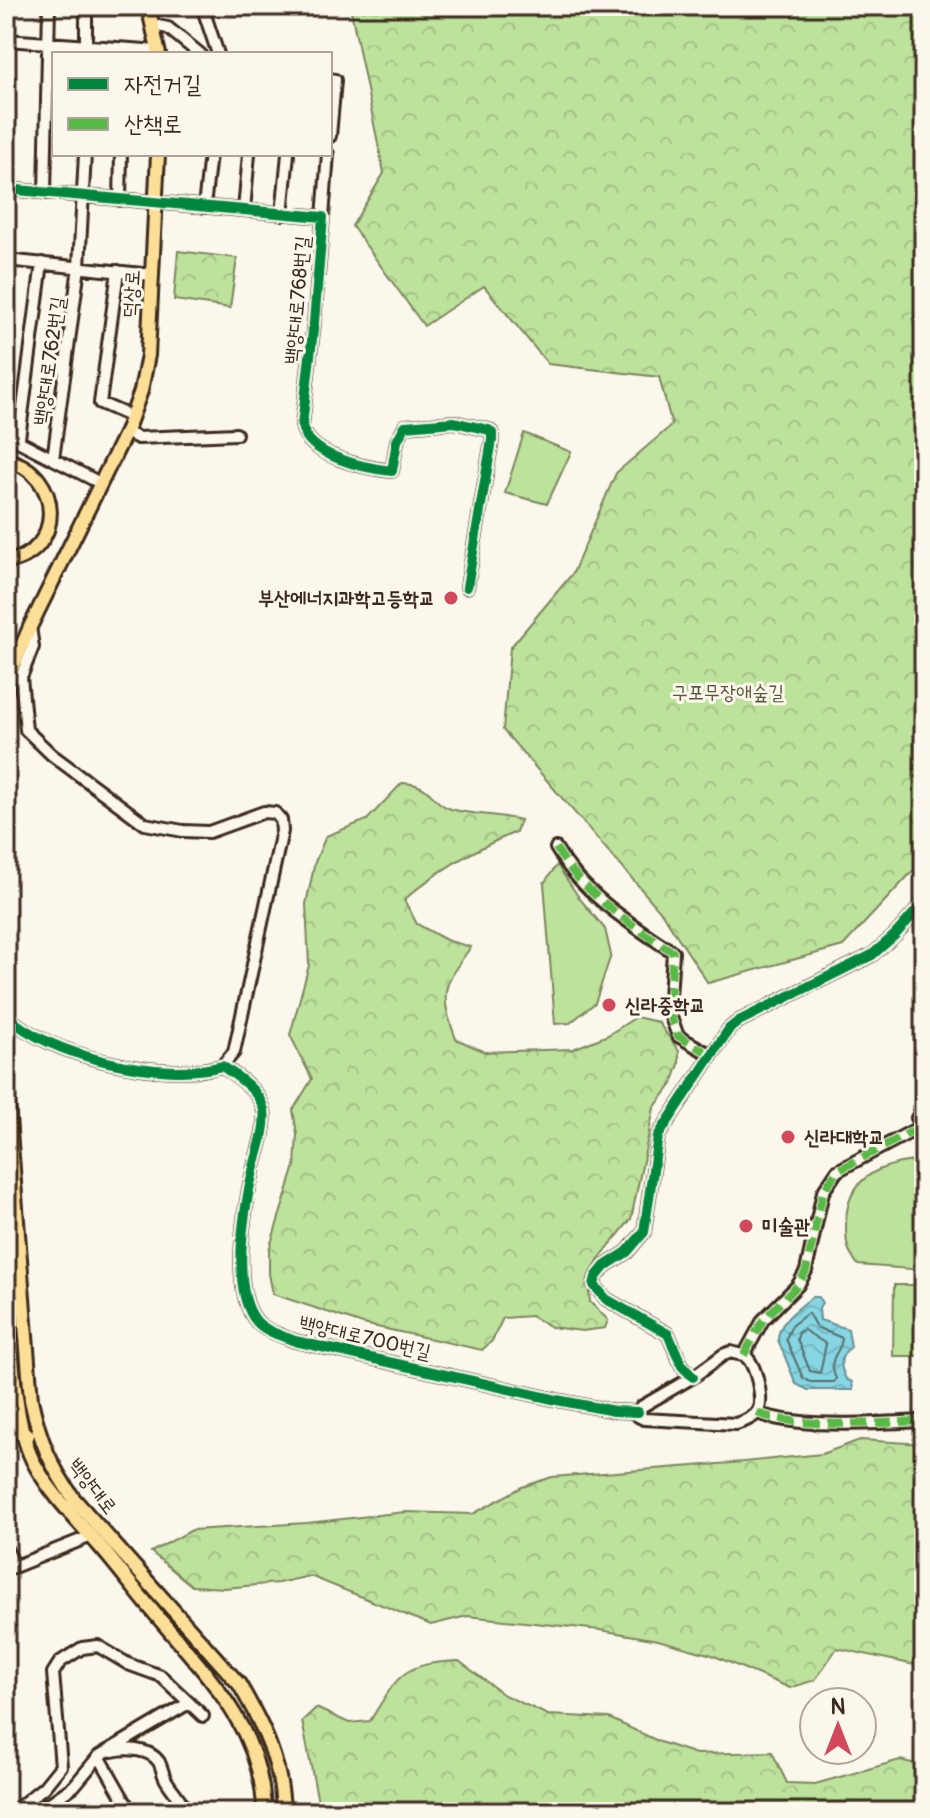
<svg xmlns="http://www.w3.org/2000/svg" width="930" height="1818" font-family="Pangolin,'Poor Story',sans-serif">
	<defs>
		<pattern id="forest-crowns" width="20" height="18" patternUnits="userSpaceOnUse" patternTransform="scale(2)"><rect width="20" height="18" fill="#bde29c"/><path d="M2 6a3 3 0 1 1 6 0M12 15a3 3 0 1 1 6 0" fill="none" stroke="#a3c286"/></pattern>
		<pattern id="water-waves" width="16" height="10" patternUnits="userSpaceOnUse" patternTransform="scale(2)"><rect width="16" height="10" fill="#85d5e2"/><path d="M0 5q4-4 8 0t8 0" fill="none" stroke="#74b7c1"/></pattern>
	</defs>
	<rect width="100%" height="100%" fill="#fbf7ec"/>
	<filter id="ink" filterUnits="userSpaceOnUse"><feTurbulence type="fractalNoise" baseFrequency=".0125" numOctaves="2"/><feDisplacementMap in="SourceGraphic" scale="16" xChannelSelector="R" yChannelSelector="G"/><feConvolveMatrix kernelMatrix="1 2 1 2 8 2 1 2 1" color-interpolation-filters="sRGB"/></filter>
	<g filter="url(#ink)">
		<!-- forest -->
		<path fill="url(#forest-crowns)" stroke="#7c865d" stroke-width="2" d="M350,6H924V859L843,946L708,983L662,913L503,730L510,648L573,573L616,473L672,425L659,377L548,364L484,286L424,326L352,226L384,173Z
			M178,251L237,258L230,308L174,300Z
			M402,783C434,784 429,802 451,809C471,815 498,814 520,820L516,832C475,849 438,869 404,900L417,924L446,940L471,947C442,986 439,993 456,1039L485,1052L573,1049L608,1035L636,1017L658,1022L679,1051V1064L672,1084L654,1108L631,1219L598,1260L588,1283L590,1302L608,1320L605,1328L582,1331L551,1327L531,1316L503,1318L492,1341L482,1350L363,1324L273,1294L269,1274V1250L295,1166L297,1134L293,1110L312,1079L290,1035L309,965L306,904L315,862L326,836L367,820Z
			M860,1440L924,1444V1667L837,1648L815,1680L790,1688L712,1655L658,1640L600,1630L467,1616L431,1625L310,1576L278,1583L225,1588L192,1586L151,1552L192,1530L307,1523L405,1512L473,1514L522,1487L552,1477L744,1462L822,1454Z
			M459,1661L504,1695L548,1715L609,1718L660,1742L696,1754L772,1752L787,1783L815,1784L900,1760L924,1766V1812H320L302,1721L316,1708L349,1723L370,1721C398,1676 401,1663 459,1661Z"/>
		<!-- pitch -->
		<path fill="#bde29c" stroke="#7c865d" stroke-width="2" d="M524,433L571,452L547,504L505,493Z
			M557,865L580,899L605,929L611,955L595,1003L570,1023L555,1024L544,883Z
			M924,1160V1270L858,1265C846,1248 846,1244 846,1224C846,1176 882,1163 924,1160Z
			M894,1285H924V1356H893Z"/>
		<!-- water -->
		<path fill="url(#water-waves)" stroke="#679194" stroke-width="2" d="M812,1297H819L822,1303L819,1308L820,1320L848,1329L851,1347C838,1356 840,1367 846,1379L852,1382L853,1390H808L796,1384L778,1340C778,1321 798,1309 812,1297Z"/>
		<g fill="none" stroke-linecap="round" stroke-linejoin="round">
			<!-- shore -->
			<path stroke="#596e6c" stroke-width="2" d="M808,1313L816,1327L842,1338C841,1355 826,1355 836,1379L834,1382H810L803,1378L786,1339L792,1325Z
				M804,1330L826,1344L820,1373L810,1371L797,1339L799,1332Z"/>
			<!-- minor casing -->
			<g stroke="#3b2a1e" stroke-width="16">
				<path id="minor" d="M202,6L218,54
					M153,25L168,28L200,54
					M6,40L159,51
					M86,54V6
					M330,79L335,80L330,136
					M6,189L323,217L314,322L302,425C307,456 364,468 392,471L397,441L405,426L454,422L489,430L492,433V440L467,587
					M45,193L49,6
					M120,200L121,154
					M204,207L210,154
					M244,210L249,154
					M282,214L288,154
					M323,217L328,154
					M6,260L152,275
					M42,263L19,438L20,442L100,483
					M118,271L100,403L132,417
					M126,432L138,438L236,434
					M53,459L79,267L85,154
					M30,627L33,647L21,677L26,730L52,755L145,824L183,831L209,832L264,812L275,813L281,820L282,831L234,1052L222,1066
					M556,848C583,894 629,923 673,952L669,1012L678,1036L711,1055
					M6,1015C50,1057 164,1082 222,1066C238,1077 259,1090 264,1110C267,1129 257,1153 253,1171C244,1209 230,1291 257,1322C266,1332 283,1336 295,1341L557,1400L614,1411L638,1412
					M924,1107L917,1118L924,1129
					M731,1352C733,1353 743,1355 744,1355C756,1363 764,1399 758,1411C753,1419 744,1421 736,1424L644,1419L638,1416L641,1407L693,1377L723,1355Z
					M744,1355L763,1320L798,1285L806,1271L823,1192L837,1171L920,1127
					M693,1377L682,1366L668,1334L606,1299L594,1285L596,1277L605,1266L627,1252L644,1232L658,1136L729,1029L739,1021L872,955L895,935L924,902
					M757,1413C800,1429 877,1423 924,1421
					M6,1549L15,1566
					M6,1570L91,1536
					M112,1751C126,1748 150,1748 159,1762C162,1768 163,1775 166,1780C173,1792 182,1799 186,1812
					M99,1756L128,1807L119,1812
					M19,1807L44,1787L61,1766L53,1673L60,1662L82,1648L98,1646L128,1664L161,1676L203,1716
					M37,1812L74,1786L99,1756L189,1703"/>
			</g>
			<!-- major casing -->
			<g stroke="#3b2a1e" stroke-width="18">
				<path id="major" d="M148,6L159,54
					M6,460C63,472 66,553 6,562
					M6,690L11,671L30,627L126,432L141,391L148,355L158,154
					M6,1080L31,1400C40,1441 50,1465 74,1499L239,1684C263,1725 282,1764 283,1812
					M6,1268C11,1322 10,1415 33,1461C49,1492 74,1517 97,1543C120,1569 140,1597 163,1623C211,1679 263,1733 264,1812
					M6,1428L28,1435"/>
			</g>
			<!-- minor -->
			<use href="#minor" stroke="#fbf7ec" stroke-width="10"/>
			<!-- major -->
			<use href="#major" stroke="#fcde96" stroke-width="12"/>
			<!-- quiet -->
			<path stroke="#58b947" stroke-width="8" stroke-dasharray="16 8" stroke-linecap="butt" d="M556,848C583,894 629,923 673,952L669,1012L678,1036L711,1055
				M924,1107L917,1118L924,1129
				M744,1355L763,1320L798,1285L806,1271L823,1192L837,1171L920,1127
				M757,1413C800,1429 877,1423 924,1421"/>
			<!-- cycleway casing -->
			<g stroke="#fbf7ec" stroke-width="15">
				<path id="cycleway" d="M6,189L323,217L314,322L302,425C307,456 364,468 392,471L397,441L405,426L454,422L489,430L492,433V440L467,587
					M6,1015C50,1057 164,1082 222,1066C238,1077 259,1090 264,1110C267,1129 257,1153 253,1171C244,1209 230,1291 257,1322C266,1332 283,1336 295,1341L557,1400L614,1411L638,1412
					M693,1377L682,1366L668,1334L606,1299L594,1285L596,1277L605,1266L627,1252L644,1232L658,1136L729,1029L739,1021L872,955L895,935L924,902"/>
			</g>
			<!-- cycleway -->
			<use href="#cycleway" stroke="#00873e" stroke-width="10"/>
		</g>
	</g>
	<!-- markers -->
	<g fill="#d1495b" stroke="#fbf7ec" stroke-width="3">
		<circle cx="451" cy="598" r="8"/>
		<circle cx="609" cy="1005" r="8"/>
		<circle cx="788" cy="1137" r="8"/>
		<circle cx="746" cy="1226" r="8"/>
	</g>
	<g text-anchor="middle" stroke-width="6" stroke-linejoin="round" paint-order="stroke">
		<!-- street labels -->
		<g font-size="20" fill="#3b2a1e" stroke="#fbf7ec">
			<text transform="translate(131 294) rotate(-87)" y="7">덕상로</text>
			<text transform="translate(297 300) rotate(-85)" y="7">백양대로768번길</text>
			<text transform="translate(49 361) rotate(-82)" y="7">백양대로762번길</text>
			<text transform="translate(365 1337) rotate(13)" y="7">백양대로700번길</text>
			<text transform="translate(93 1486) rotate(52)" y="7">백양대로</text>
		</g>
		<!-- poi labels -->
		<g font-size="20" font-weight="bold" fill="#3b2a1e" stroke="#fbf7ec" text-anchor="start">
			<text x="435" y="605" text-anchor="end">부산에너지과학고등학교</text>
			<text x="625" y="1012">신라중학교</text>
			<text x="804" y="1144">신라대학교</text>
			<text x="762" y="1233">미술관</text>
		</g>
		<!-- park labels -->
		<g font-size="20" fill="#5c583e" stroke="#fbf7ec">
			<text x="728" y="699">구포무장애숲길</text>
		</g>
	</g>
	<!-- margin -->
	<rect width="930" height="1818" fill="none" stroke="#fbf7ec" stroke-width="32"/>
	<rect x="16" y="16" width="898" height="1786" fill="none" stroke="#3b2a1e" stroke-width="3" filter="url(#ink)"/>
	<!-- legend -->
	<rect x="52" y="52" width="280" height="104" fill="#fbf7ec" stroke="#aea59a" stroke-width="2"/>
	<rect x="68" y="78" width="40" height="12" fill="#00873e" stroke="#aea59a" stroke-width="2"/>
	<text x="124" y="92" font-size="24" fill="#3b2a1e">자전거길</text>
	<rect x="68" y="118" width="40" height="12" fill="#58b947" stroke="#aea59a" stroke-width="2"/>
	<text x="124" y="132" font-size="24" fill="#3b2a1e">산책로</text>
	<!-- north arrow -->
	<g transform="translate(838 1726)"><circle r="38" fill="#fbf7ec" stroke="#aea59a" stroke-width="2"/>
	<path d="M0-6L14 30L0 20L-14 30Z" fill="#d1495b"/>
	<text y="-12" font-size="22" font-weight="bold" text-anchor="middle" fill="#3b2a1e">N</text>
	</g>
</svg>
